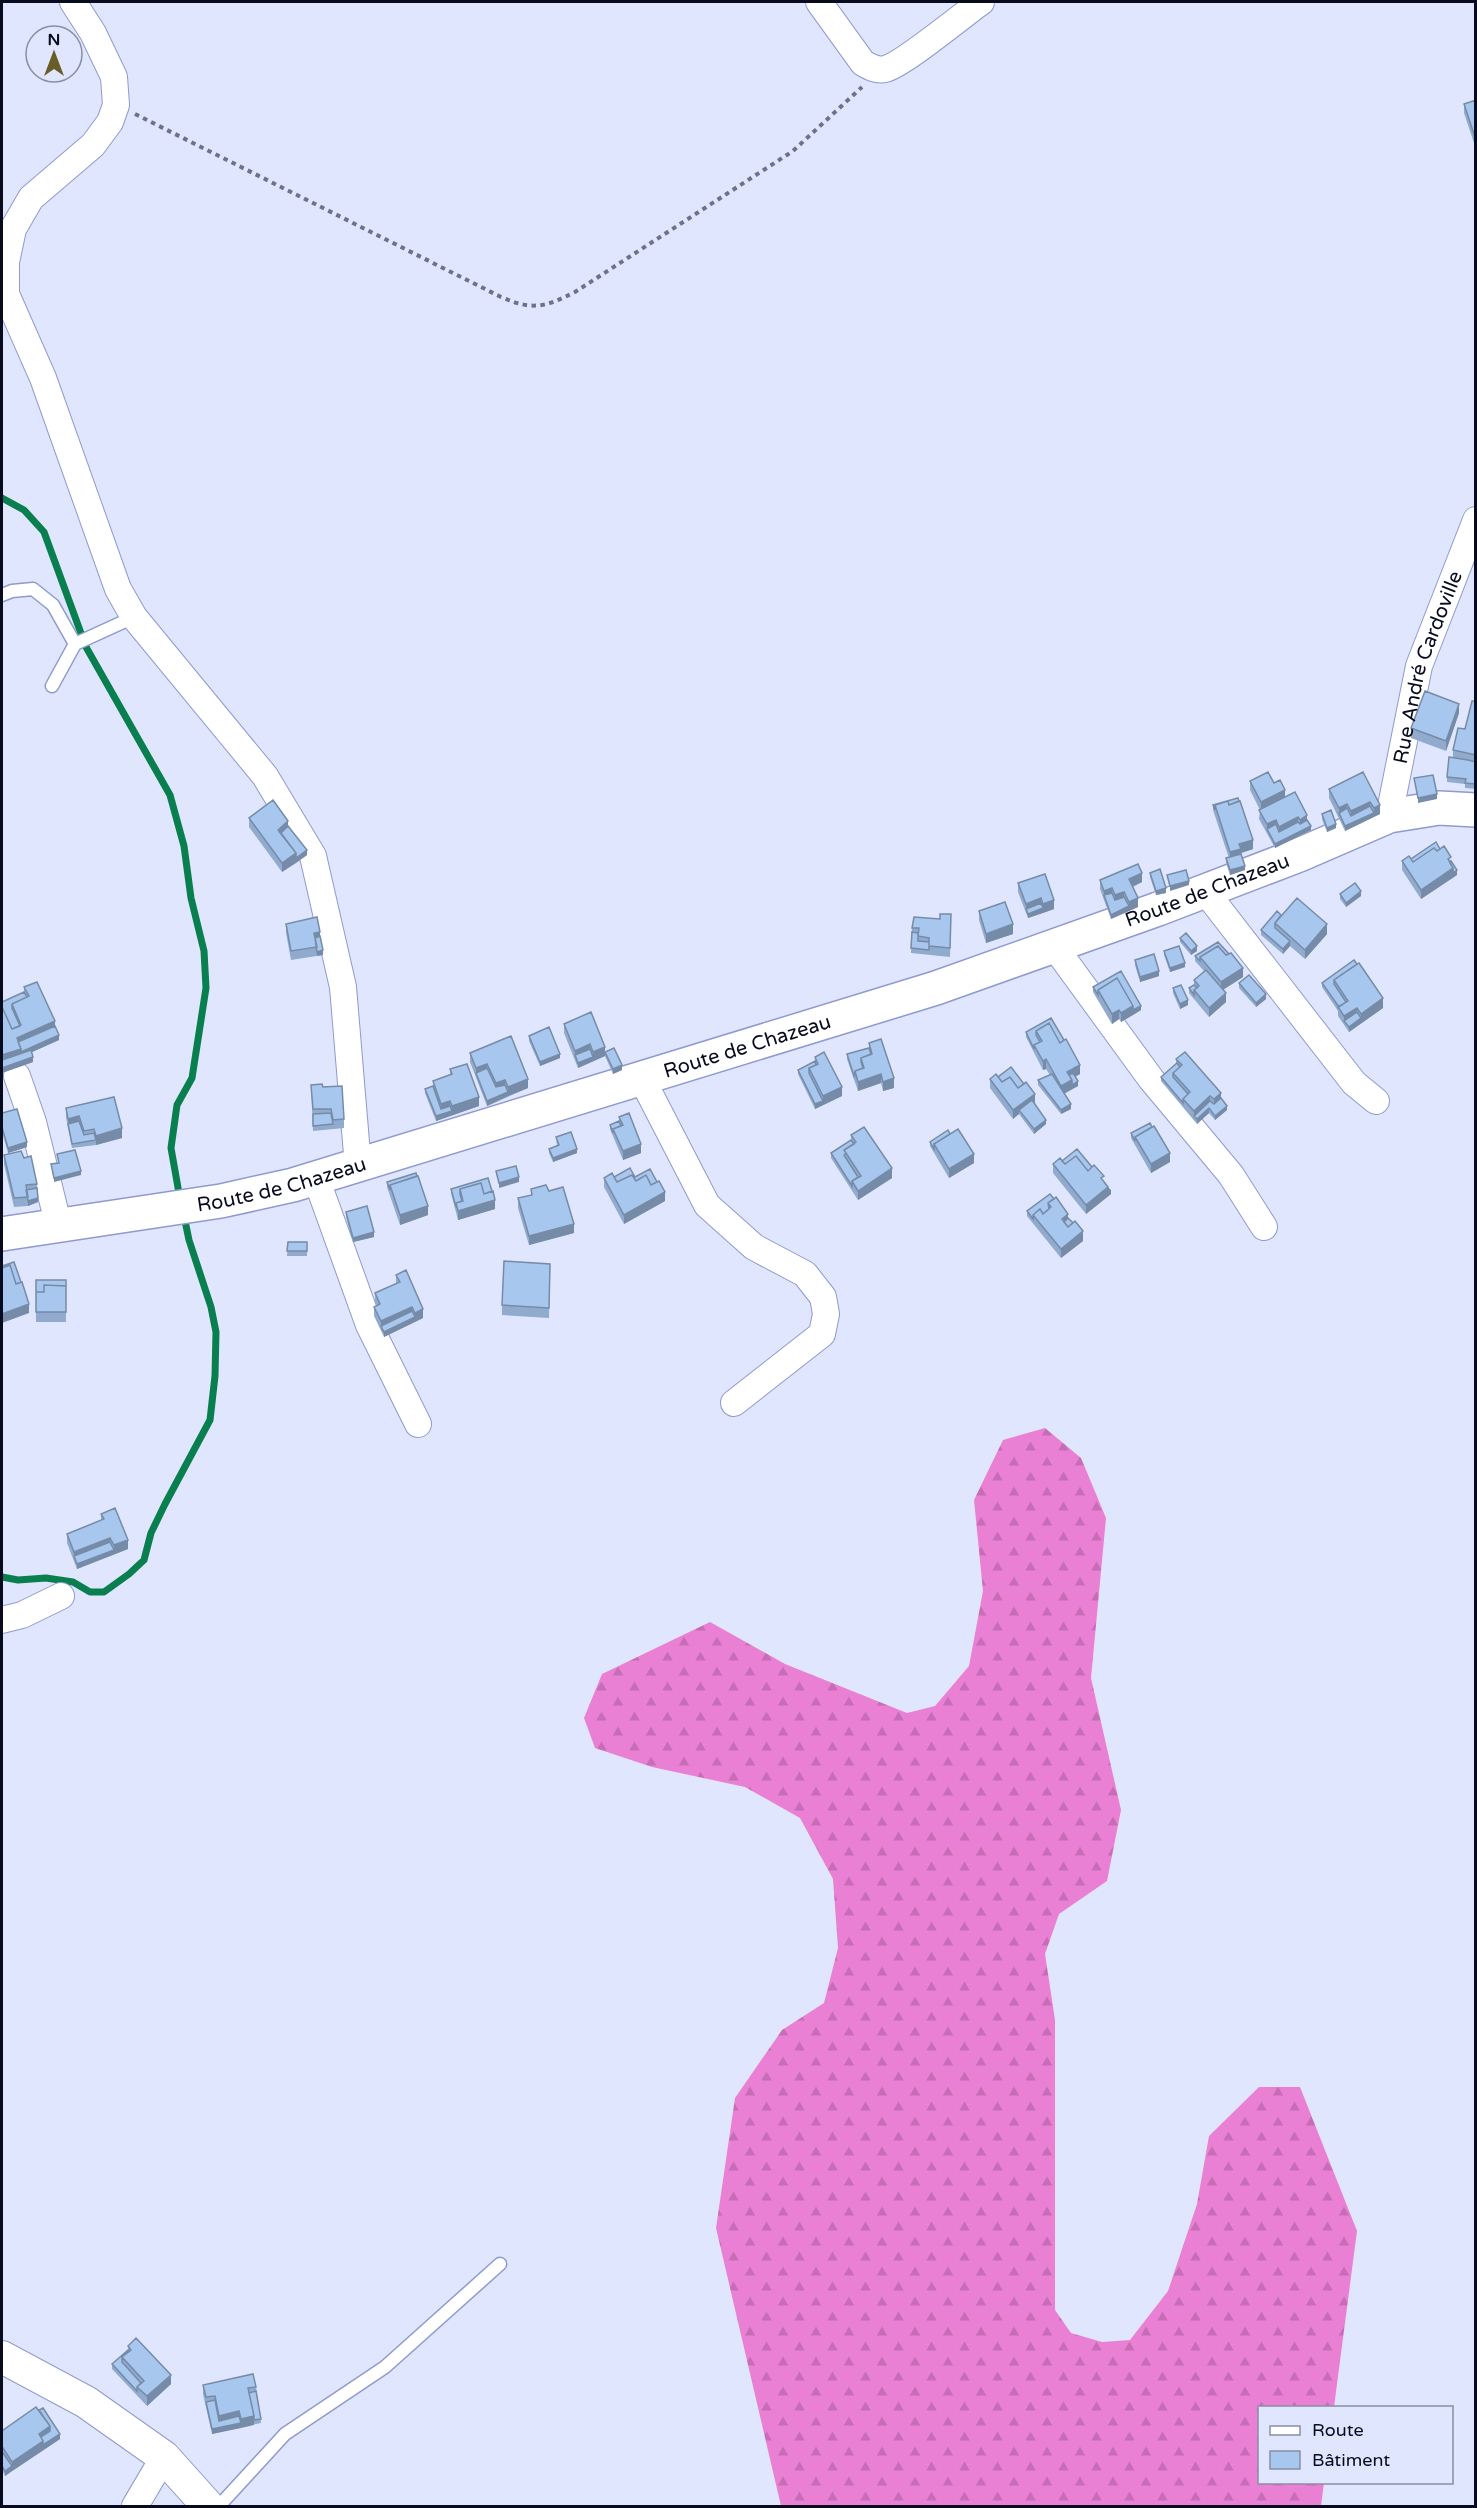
<svg xmlns="http://www.w3.org/2000/svg" width="1477" height="2508" font-family="'Varela Round',sans-serif">
	<defs>
		<pattern id="forest-firs" width="22" height="20" patternUnits="userSpaceOnUse" patternTransform="scale(1.5)"><rect width="22" height="20" fill="#e980d4"/><path d="M5 1l3.5 6h-7zM16 11l3.5 6h-7z" fill="#c66db6"/></pattern>
	</defs>
	<rect width="100%" height="100%" fill="#e0e6fd"/>
	<!-- forest -->
	<path fill="url(#forest-firs)" d="M1045,1428L1081,1458L1106,1518L1091,1678L1121,1810L1107,1881L1059,1914L1045,1954L1055,2020V2310L1071,2333L1102,2342L1130,2340L1168,2291L1197,2204L1209,2136L1259,2087H1300L1357,2231L1334,2407L1260,2408V2482L1324,2483L1321,2506H781L716,2228L735,2098L782,2030L824,2003L838,1948L833,1879L800,1818L745,1787L652,1767L595,1748L584,1718L602,1674L710,1622L785,1664L907,1713L935,1706L969,1666L983,1591L974,1500L1003,1440Z"/>
	<g fill="none" stroke-linecap="round" stroke-linejoin="round">
		<!-- stream -->
		<path stroke="#097f50" stroke-width="7" d="M2,498L24,510L44,532L86,647L170,795L184,846L191,898L204,951L206,988L192,1078L177,1105L171,1148L180,1199
			M2,1577L18,1580L46,1578L73,1582L90,1592H104L129,1574L144,1560L151,1533L165,1504L210,1420L215,1376L216,1332L211,1307L189,1240L184,1216"/>
		<!-- service casing -->
		<g stroke="#8f9acf" stroke-width="15">
			<path id="service" d="M2,595L12,591L33,589L53,605L75,644L134,617
				M52,686L75,644
				M219,2506L285,2434L385,2367L500,2264"/>
		</g>
		<!-- minor casing -->
		<g stroke="#8f9acf" stroke-width="28">
			<g id="minor">
				<path d="M73,2L93,33L114,77L116,105L110,122L93,145L31,198L13,229L6,262V294L43,378L118,589L134,617L265,776L313,856L343,987L358,1166"/>
				<path d="M819,2L863,63C870,67 877,71 885,69C901,66 964,14 981,2"/>
				<path id="s1" d="M1389,816L1419,666L1476,520"/>
				<path d="M1205,891L1354,1083L1376,1101"/>
				<path d="M1054,946L1151,1079L1231,1175L1264,1227"/>
				<path d="M17,1076L33,1122L59,1227"/>
				<path d="M642,1079L707,1205L754,1247L805,1274L823,1297L826,1314L822,1334L734,1403"/>
				<path d="M316,1178L369,1325L418,1424"/>
				<path d="M2,1620L22,1615L61,1596"/>
				<path d="M135,2506L164,2457"/>
			</g>
		</g>
		<!-- tertiary casing -->
		<g stroke="#8f9acf" stroke-width="34">
			<path id="tertiary" d="M2,2357L86,2402L164,2457L208,2506"/>
		</g>
		<!-- secondary casing -->
		<g stroke="#8f9acf" stroke-width="36">
			<g id="secondary">
				<path id="s2" d="M2,1234L221,1201L293,1185L936,988L1158,909L1299,855L1389,816L1439,808L1476,810"/>
			</g>
		</g>
		<!-- path -->
		<path stroke="#6f7287" stroke-width="4" stroke-dasharray="4.5 4.5" stroke-linecap="butt" d="M135,114L501,297C533,311 545,307 575,292L793,151L862,87"/>
		<!-- service -->
		<use href="#service" stroke="#fff" stroke-width="12"/>
		<!-- minor -->
		<use href="#minor" stroke="#fff" stroke-width="26"/>
		<!-- tertiary -->
		<use href="#tertiary" stroke="#fff" stroke-width="32"/>
		<!-- secondary -->
		<use href="#secondary" stroke="#fff" stroke-width="33"/>
	</g>
	<!-- wall -->
	<path fill="#90abce" d="M1476,100V149L1464,113V104Z
		M1476,701V789L1465,788V784L1447,782V777L1453,758V750L1465,729Z
		M1459,713L1446,751L1411,738V728Z
		M1250,781L1274,783L1285,797L1307,820L1311,830L1275,848L1259,819L1260,810L1250,790Z
		M1329,789L1380,805V814L1345,831L1329,798Z
		M1239,801L1253,849L1241,853L1245,866V870L1230,875L1226,863V858H1229L1213,810V805Z
		M1322,814L1336,828L1327,832L1322,819Z
		M249,818L307,855L282,872L249,827Z
		M1440,849L1451,861L1457,875L1421,899L1402,870V861L1411,859Z
		M1150,873L1166,893L1156,895L1150,877Z
		M1045,874L1054,909L1028,918L1018,892V883Z
		M1100,880L1142,882L1133,887L1138,907L1111,919L1100,889Z
		M1340,894L1361,896L1346,907L1340,899Z
		M979,911L1013,934L986,943L979,920Z
		M1281,915L1327,934L1305,959L1290,946L1283,954L1261,935V930Z
		M286,924L320,936L323,955L291,960L286,933Z
		M951,924L950,957L911,953L912,928Z
		M1180,938L1197,951L1191,955L1180,942Z
		M1218,942L1243,977L1223,990L1226,1002L1209,1017L1189,993V988L1194,985V980L1204,971L1195,961V956Z
		M1164,951L1185,967L1170,972L1164,955Z
		M1135,960L1159,976L1140,982L1135,965Z
		M1354,960L1383,1008L1349,1032L1338,1016V1011L1322,987V983Z
		M1239,983L1266,999L1256,1007L1239,988Z
		M24,987L55,1026L59,1040L32,1052L33,1062L2,1073V1002L24,992Z
		M1093,987L1141,1010L1121,1022L1119,1019L1112,1024L1093,992Z
		M1173,988L1188,1005L1180,1009L1173,993Z
		M1051,1018L1080,1074L1075,1077L1078,1086L1064,1094L1071,1109L1061,1114L1038,1085V1080L1050,1075L1046,1069L1043,1070L1026,1037V1032Z
		M564,1024L605,1056L578,1068L564,1033Z
		M529,1036L560,1058L540,1066L529,1041Z
		M869,1043L894,1088L883,1091L881,1083L858,1091L847,1059V1054L869,1048Z
		M605,1052L622,1070L613,1074L605,1056Z
		M470,1053L528,1088L487,1106L470,1062Z
		M815,1057L842,1096L815,1109L798,1074V1070L815,1061Z
		M1176,1059L1221,1098L1227,1110L1215,1120L1209,1113L1197,1124L1161,1081V1077L1176,1063Z
		M450,1069L479,1106L436,1121L425,1093V1089L433,1086V1081L450,1075Z
		M998,1077L1035,1103L1046,1124L1034,1134L1019,1114L1013,1119L990,1088V1079Z
		M311,1085L344,1119V1128L313,1131Z
		M66,1108L122,1138L96,1145L72,1148L66,1117Z
		M2,1113L27,1147L8,1153L2,1132Z
		M619,1117L641,1153L623,1160L610,1129V1125L619,1121Z
		M1152,1127L1170,1162L1151,1173L1131,1138V1133Z
		M950,1134L974,1163L949,1178L930,1146V1142Z
		M851,1135L892,1178L858,1200L831,1158V1153L851,1140Z
		M556,1137L577,1153L553,1162L549,1153V1149L557,1146Z
		M4,1155L24,1158L37,1184L38,1202L28,1206L14,1207L4,1164Z
		M1062,1161L1104,1181L1111,1194L1086,1214L1053,1173V1164Z
		M614,1177H635L657,1182L665,1201L624,1224L604,1187V1178Z
		M488,1178L495,1209L458,1220L451,1193V1189Z
		M387,1182L428,1215L400,1225L387,1187Z
		M531,1189L549,1191L574,1233L529,1245L518,1208V1198L531,1195Z
		M1050,1194L1068,1218L1083,1241L1061,1258L1027,1216V1211Z
		M346,1212L374,1237L353,1242L346,1217Z
		M288,1242H307V1256H287Z
		M550,1264L549,1318L502,1315V1305Z
		M396,1275L423,1318L384,1337L374,1316V1307L377,1305L375,1302V1293L396,1284Z
		M36,1280H66V1322H36Z
		M101,1514L128,1549L77,1569L67,1543V1534L101,1520Z
		M128,2346L171,2384L147,2406L112,2369V2364L128,2350Z
		M203,2385L256,2387L261,2423L212,2434L203,2394Z
		M2,2431L60,2439L5,2476L2,2470Z"/>
	<!-- shaded-wall -->
	<path fill="#768ba7" d="M1459,704V713L1446,751V741Z
		M1285,790V799L1261,811V802Z
		M1437,794V799L1418,803V798Z
		M1370,802V811L1351,821V811Z
		M1347,804V813H1339V808Z
		M1380,805V814L1345,831V826L1374,813V808Z
		M1307,815V825L1300,829V820Z
		M1298,817V826L1279,836V827Z
		M1276,820V829H1267V824Z
		M288,821V830L281,837L278,830Z
		M1336,824V828L1327,832V828Z
		M1311,826V830L1275,848V844Z
		M1253,840V849L1241,853V858L1230,862V852L1239,844Z
		M307,850V855L296,863V858Z
		M296,853V863L282,872V863Z
		M1245,866V870L1230,875V870Z
		M1453,868L1457,870V875L1421,899V890Z
		M1142,873V882L1129,888V879Z
		M1189,881V885L1170,891V886Z
		M1112,888V897L1104,895V891Z
		M1166,888V893L1156,895V891Z
		M1361,891V896L1346,907V903Z
		M1124,892V901L1115,904V895Z
		M1041,898V908L1026,909V904Z
		M1138,898V907L1111,919V915L1129,906V902Z
		M1054,900V909L1043,913V904Z
		M1043,908V913L1028,918V914Z
		M1013,924V934L986,943V934Z
		M1327,924V934L1305,959V950Z
		M320,932V941L314,938V933Z
		M1290,941V946L1283,954V949Z
		M1197,946V951L1191,955V951Z
		M323,950V955L317,956V952Z
		M1185,963V967L1170,972V968Z
		M1243,968V977L1221,991V982Z
		M1159,971V976L1140,982V977Z
		M1226,993V1002L1209,1017V1008Z
		M1266,994V999L1256,1007V1003Z
		M1383,998V1008L1349,1032V1027L1361,1018V1014Z
		M1188,1000V1005L1180,1009V1004Z
		M1133,1006V1015L1121,1022V1013Z
		M1141,1006V1010L1133,1015V1010Z
		M1357,1008V1017L1344,1021V1016Z
		M1119,1010V1019L1112,1024V1014Z
		M55,1021V1031L17,1043V1038Z
		M59,1035V1040L21,1057L2,1064V1055Z
		M590,1044V1054L575,1055V1051Z
		M605,1047V1056L578,1068V1063L593,1057V1052Z
		M560,1054V1058L540,1066V1062Z
		M33,1057V1062L2,1073V1068Z
		M1046,1059V1069L1043,1070V1061Z
		M487,1064V1073H476V1068Z
		M622,1065V1070L613,1074V1069Z
		M1080,1065V1074L1069,1080L1067,1072Z
		M881,1074V1083L858,1091V1082Z
		M894,1078V1088L883,1091V1082Z
		M528,1079V1088L508,1096V1087Z
		M505,1080V1089L496,1092V1083Z
		M1072,1080L1078,1081V1086L1061,1095V1086Z
		M842,1087V1096L815,1109V1104L823,1101V1096Z
		M508,1092V1096L487,1106V1101Z
		M1221,1093V1102L1214,1109V1099Z
		M1035,1094V1103L1019,1110V1114L1013,1119V1110Z
		M1210,1096V1105L1194,1116V1120V1111Z
		M479,1097V1106L436,1121V1116L452,1111V1106Z
		M450,1101V1110L441,1114V1104Z
		M1071,1104V1109L1061,1114V1110Z
		M1227,1106V1110L1215,1120V1116Z
		M1209,1108V1113L1197,1124V1119Z
		M79,1116V1125L68,1124V1119Z
		M1046,1120V1124L1034,1134V1129Z
		M122,1128V1138L96,1145V1136Z
		M27,1142V1147L8,1153V1148Z
		M641,1144V1153L623,1160V1151Z
		M577,1149V1153L553,1162V1158Z
		M1170,1153V1162L1151,1173V1164Z
		M974,1154V1163L949,1178V1169Z
		M892,1168V1178L858,1200V1191Z
		M81,1171V1175L54,1182V1178Z
		M519,1177V1182L499,1188V1183Z
		M1108,1187L1111,1190V1194L1086,1214V1205Z
		M665,1192V1201L624,1224V1215Z
		M38,1198V1202L28,1206V1201Z
		M495,1200V1209L458,1220V1211Z
		M428,1206V1215L400,1225V1215Z
		M1068,1214V1223L1064,1227L1062,1219Z
		M574,1224V1233L529,1245V1236Z
		M1083,1231V1241L1061,1258V1249Z
		M374,1232V1237L353,1242V1238Z
		M29,1304V1313L2,1323V1314Z
		M412,1307V1316L381,1326V1321Z
		M423,1309V1318L384,1337V1332L415,1317V1313Z
		M110,1538V1547L74,1556V1552Z
		M128,1540V1549L77,1569V1564L114,1550V1545Z
		M171,2375V2384L147,2406V2396Z
		M239,2411V2421L219,2425V2416Z
		M254,2416V2425L241,2428V2419Z
		M241,2423V2428L212,2434V2429Z
		M50,2426V2436L41,2442L39,2434Z
		M60,2434V2439L12,2471V2462L43,2441Z
		M12,2466V2471L5,2476V2471Z"/>
	<!-- building -->
	<path fill="#a8c7ef" stroke="#768ba7" stroke-width="1.5" d="M1476,100V140L1464,104Z
		M1425,691L1459,704L1446,741L1411,728Z
		M1472,701H1476V755L1453,750L1458,728L1465,729Z
		M1449,757L1468,760L1476,762V784L1465,783L1466,779L1447,777Z
		M1268,772L1274,783L1280,780L1285,790L1261,802L1250,781Z
		M1363,772L1380,805L1374,808L1370,802L1351,811L1347,804L1339,808L1329,789Z
		M1433,775L1437,794L1418,798L1414,778Z
		M1295,792L1307,815L1300,820L1298,817L1279,827L1276,820L1267,824L1259,810Z
		M1238,798L1239,801L1229,805L1228,801L1215,805V810L1213,805Z
		M273,800L288,821L278,830L296,853L282,863L249,818Z
		M1228,801L1229,805L1240,801L1253,840L1239,844L1241,849L1230,852L1215,805Z
		M1370,806L1374,813L1345,826L1339,813L1347,808L1351,816Z
		M1331,810L1336,824L1327,828L1322,814Z
		M1307,820L1311,826L1275,844L1267,829L1276,824L1279,832L1298,822L1300,824Z
		M288,826L307,850L296,858V853L281,833Z
		M1436,842L1440,849L1437,851L1434,848L1413,862L1411,859Z
		M1444,846L1451,857L1448,859L1453,868L1421,890L1402,861L1409,856L1413,862L1434,848L1437,851Z
		M1241,854L1245,866L1230,870L1226,858Z
		M1451,861L1457,870L1453,873V868L1450,863Z
		M1138,864L1142,873L1129,879L1138,898L1129,902L1124,892L1115,895L1112,888L1104,891L1100,880Z
		M1160,869L1166,888L1156,891L1150,873Z
		M1186,870L1189,881L1170,886L1167,875Z
		M1045,874L1054,900L1043,904L1041,898L1026,904L1018,883Z
		M1355,883L1361,891L1346,903L1340,894Z
		M1112,893L1115,900L1124,897L1129,906L1111,915L1104,895Z
		M1297,898L1327,924L1305,950L1275,923Z
		M1005,902L1013,924L986,934L979,911Z
		M1041,903L1043,908L1028,914L1026,909Z
		M1277,911L1281,915L1275,923V928L1290,941L1283,949L1261,930Z
		M940,914H951L950,948L929,946V938L918,936L919,928H912L914,917L940,919Z
		M317,917L320,932L314,933L317,947L291,951L286,924Z
		M912,932L918,933V941L929,942V950L911,948Z
		M1186,933L1197,946L1191,951L1180,938Z
		M320,936L323,950L317,952L315,938Z
		M1218,942L1229,954L1226,955L1218,946L1200,957V961L1195,956Z
		M1179,946L1185,963L1170,968L1164,951Z
		M1218,946L1226,955L1231,953L1243,968L1221,982L1200,957Z
		M1154,954L1159,971L1140,977L1135,960Z
		M1354,960L1357,964L1334,980V984L1346,1002L1339,1007L1322,983Z
		M1359,963L1383,998L1361,1014L1357,1008L1344,1016L1338,1007L1348,1001L1334,980Z
		M1206,970L1226,993L1209,1008L1194,990L1199,986L1194,980Z
		M1121,971L1141,1006L1133,1010V1006L1117,978L1098,990V995L1093,987Z
		M1249,975L1266,994L1256,1003L1239,983Z
		M1117,978L1133,1006L1121,1013L1119,1010L1112,1014L1098,990Z
		M37,982L55,1021L17,1038L21,1049L2,1055V1010L3,1009L12,1029L21,1025L12,1004L29,996L24,987Z
		M1181,985L1188,1000L1180,1004L1173,988Z
		M1194,985L1197,988L1194,990V995L1189,988Z
		M24,992L27,997L12,1004V1008L20,1026L12,1029L3,1009L2,1010V1002Z
		M591,1012L605,1047L593,1052L590,1044L575,1051L564,1024Z
		M1357,1012L1361,1018L1349,1027L1344,1021Z
		M1051,1018L1064,1040L1060,1043L1049,1023L1036,1031V1035L1040,1042L1034,1045V1049L1026,1032Z
		M1049,1023L1060,1043L1066,1039L1080,1065L1067,1072L1072,1080L1061,1086L1046,1059L1043,1061L1034,1045L1042,1041L1036,1031Z
		M55,1026L59,1035L21,1052V1049L18,1042Z
		M549,1027L560,1054L540,1062L529,1036Z
		M511,1036L528,1079L508,1087L505,1080L496,1083L487,1064L476,1068L470,1053Z
		M881,1039L894,1078L883,1082L881,1074L858,1082L855,1071L864,1068L861,1058L872,1054L869,1043Z
		M614,1048L622,1065L613,1069L605,1052Z
		M869,1048L871,1054L861,1058V1062L863,1068L855,1071L854,1076L847,1054Z
		M590,1049L593,1057L578,1063L575,1055Z
		M31,1050L33,1057L2,1068V1060Z
		M824,1052L842,1087L823,1096L809,1068L818,1064L815,1057Z
		M1185,1052L1221,1093L1214,1099L1210,1096L1194,1111L1183,1099L1190,1092L1173,1073L1182,1065L1176,1059Z
		M815,1061L816,1065L809,1068V1073L823,1101L815,1104L798,1070Z
		M1177,1063L1180,1067L1173,1073V1077L1188,1094L1183,1099V1103L1161,1077Z
		M467,1064L479,1097L452,1106L450,1101L441,1104L433,1081L452,1074L450,1069Z
		M1011,1067L1024,1084L1018,1088L1010,1077L1002,1082L998,1077Z
		M487,1068L496,1087L505,1085L508,1092L487,1101L476,1073Z
		M1073,1073L1078,1081L1072,1085V1080L1069,1075Z
		M996,1074L1002,1082L1010,1077L1018,1088L1026,1082L1035,1094L1013,1110L990,1079Z
		M1052,1074L1071,1104L1061,1110L1038,1080Z
		M322,1084L323,1087L342,1086L344,1119L333,1120L331,1109H313L311,1085Z
		M433,1086L441,1109L450,1106L452,1111L436,1116L425,1089Z
		M114,1097L122,1128L96,1136L94,1129L84,1131L79,1116L68,1119L66,1108Z
		M1221,1098L1227,1106L1215,1116L1209,1108L1197,1119L1194,1116L1210,1101L1214,1104Z
		M1032,1100L1046,1120L1034,1129L1019,1110Z
		M17,1109L27,1142L8,1148L2,1127V1113Z
		M331,1113L333,1124L313,1126V1114Z
		M629,1113L641,1144L623,1151L613,1129L623,1125L619,1117Z
		M79,1121L84,1135L94,1133L96,1140L72,1144L68,1124Z
		M619,1121L621,1126L613,1129V1133L610,1125Z
		M1150,1123L1152,1127L1135,1137V1141L1131,1133Z
		M1154,1126L1170,1153L1151,1164L1135,1137Z
		M864,1127L892,1168L858,1191L852,1181L861,1176L844,1150L856,1142L851,1135Z
		M958,1129L974,1154L949,1169L934,1144Z
		M948,1130L950,1134L934,1144V1149L930,1142Z
		M571,1132L577,1149L553,1158L549,1149L559,1145L556,1137Z
		M851,1140L854,1144L844,1150L846,1153L844,1155L858,1177L852,1181V1186L831,1153Z
		M1077,1149L1092,1167L1088,1171L1076,1156L1065,1164L1062,1161Z
		M75,1150L81,1171L54,1178L51,1164L59,1163L57,1154Z
		M21,1151L24,1158L31,1156L37,1184L26,1185L28,1197L14,1198L4,1155Z
		M1076,1156L1088,1171L1094,1165L1104,1176L1101,1178L1108,1187L1086,1205L1053,1164L1060,1158L1065,1164Z
		M516,1166L519,1177L499,1183L496,1171Z
		M630,1168L635,1177L650,1169L657,1182L651,1185L646,1175L636,1181L632,1175L617,1182L614,1177Z
		M416,1173L417,1176L390,1185V1190L387,1182Z
		M612,1173L617,1182L632,1175L636,1181L646,1175L651,1185L659,1181L665,1192L624,1215L604,1178Z
		M418,1176L428,1206L400,1215L390,1185Z
		M488,1178L492,1191L484,1194L481,1183L460,1189V1194L462,1201L456,1203V1207L451,1189Z
		M481,1183L484,1194L493,1191L495,1200L458,1211L456,1203L463,1201L460,1189Z
		M546,1185L549,1191L563,1187L574,1224L529,1236L518,1198L532,1195L531,1189Z
		M37,1188L38,1198L28,1201L26,1190Z
		M1050,1194L1054,1199L1048,1203L1049,1209L1043,1214L1040,1209L1033,1215V1219L1027,1211Z
		M1056,1197L1068,1214L1062,1219L1068,1227L1075,1221L1083,1231L1061,1249L1033,1215L1040,1209L1043,1214L1051,1207L1048,1203Z
		M367,1206L374,1232L353,1238L346,1212Z
		M1068,1218L1073,1223L1068,1227L1064,1222Z
		M288,1242H307V1251H287Z
		M504,1261L550,1264L549,1308L502,1305Z
		M14,1262L21,1282L16,1284L10,1265L2,1268V1266Z
		M10,1265L16,1284L22,1282L29,1304L2,1314V1268Z
		M406,1270L423,1309L415,1313L412,1307L381,1321L374,1307L380,1304L375,1293L400,1282L396,1275Z
		M36,1280H66V1286L44,1285V1292H36Z
		M44,1285L66,1286V1312H36V1292H44Z
		M412,1311L415,1317L384,1332L381,1326Z
		M115,1508L128,1540L114,1545L110,1538L74,1552L67,1534L104,1519L101,1514Z
		M110,1542L114,1550L77,1564L74,1556Z
		M136,2338L171,2375L147,2396L137,2387L144,2381L122,2357L131,2350L128,2346Z
		M128,2350L129,2351L122,2357V2362L141,2383L137,2387V2391L112,2364Z
		M253,2374L256,2387L248,2388L254,2416L241,2419L239,2411L219,2416L215,2396L206,2397L203,2385Z
		M256,2391L261,2419L254,2420V2416L249,2393Z
		M215,2400L219,2421L239,2416L241,2423L212,2429L206,2402Z
		M36,2407L50,2426L39,2434L43,2441L12,2462L3,2448L2,2449V2431Z
		M43,2408L60,2434L43,2445V2441L41,2437L50,2431V2426L39,2410Z
		M3,2453L12,2466L5,2471L2,2466V2453Z"/>
	<g text-anchor="middle" stroke-width="5" stroke-linejoin="round" paint-order="stroke">
		<!-- street labels -->
		<g font-size="20" fill="#080a1d" stroke="#e0e6fd">
			<text dy="7" stroke="none"><textPath href="#s1" startOffset="154">Rue André Cardoville</textPath></text>
			<text dy="7" stroke="none"><textPath href="#s2" startOffset="1256">Route de Chazeau</textPath></text>
			<text dy="7" stroke="none"><textPath href="#s2" startOffset="770">Route de Chazeau</textPath></text>
			<text dy="7" stroke="none"><textPath href="#s2" startOffset="284">Route de Chazeau</textPath></text>
		</g>
	</g>
	<!-- border -->
	<rect width="1477" height="2508" fill="none" stroke="#080a1d" stroke-width="6"/>
	<!-- legend -->
	<rect x="1258" y="2406" width="195" height="78" fill="#e0e6fd" stroke="#8a8ea3" stroke-width="1.5"/>
	<rect x="1270" y="2426" width="30" height="9" fill="#ffffff" stroke="#8a8ea3" stroke-width="1.5"/>
	<text x="1312" y="2436" font-size="18" fill="#080a1d">Route</text>
	<rect x="1270" y="2451" width="30" height="18" fill="#a8c7ef" stroke="#8a8ea3" stroke-width="1.5"/>
	<text x="1312" y="2466" font-size="18" fill="#080a1d">Bâtiment</text>
	<!-- north arrow -->
	<g transform="translate(54 54)"><circle r="28" fill="#e0e6fd" stroke="#8a8ea3" stroke-width="1.5"/>
	<path d="M0-4.5L10 22L0 15L-10 22Z" fill="#695c29"/>
	<text y="-9" font-size="16" font-weight="bold" text-anchor="middle" fill="#080a1d">N</text>
	</g>
</svg>
